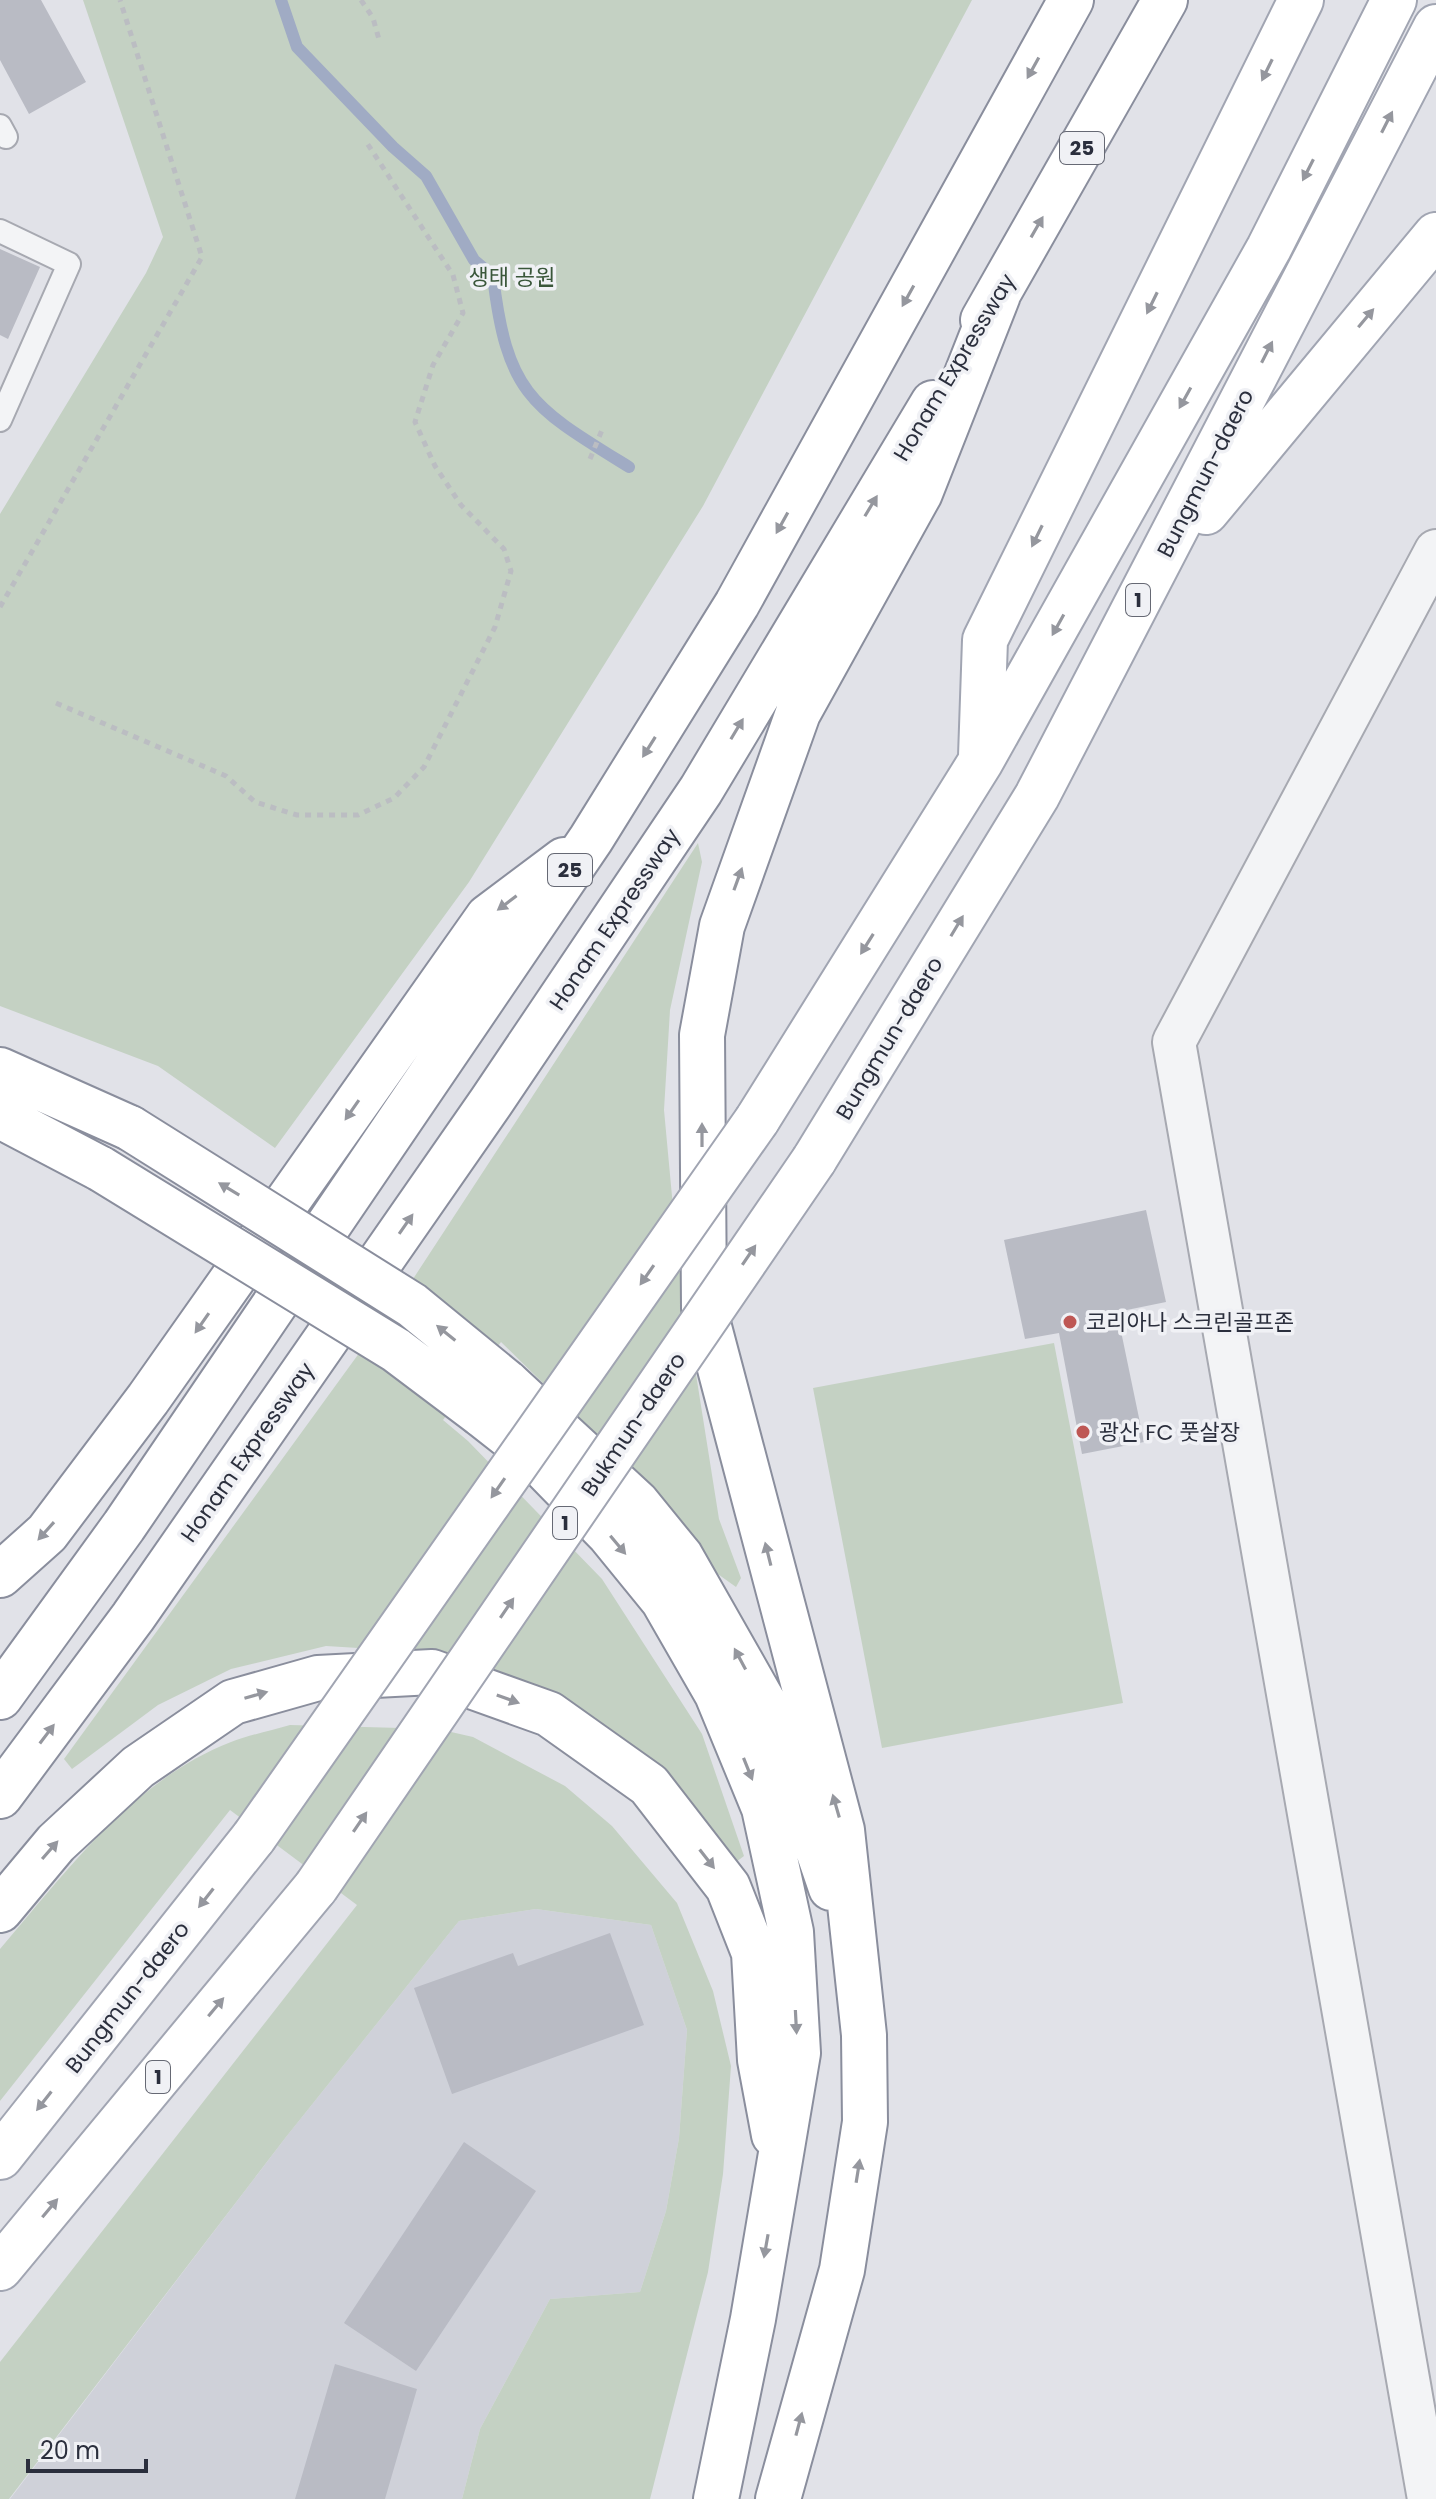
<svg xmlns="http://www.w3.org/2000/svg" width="1436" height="2499" font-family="Poppins,'Noto Sans KR',sans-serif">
	<rect width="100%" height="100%" fill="#e1e2e8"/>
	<!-- built -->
	<path fill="#cfd1d9" d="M536,1909L651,1925L687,2030L679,2138L666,2211L640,2292L550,2299L480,2429L462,2499H10L286,2137L459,1921Z"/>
	<!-- green -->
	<path fill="#c4d1c3" d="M83,0H972L703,506L469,882L275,1148L158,1066L0,1006V514L146,273L163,237Z
		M698,843L702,862L670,1010L664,1110L678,1261L719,1519L741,1578L736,1587L708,1567L662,1500L501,1342L443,1420L468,1441L602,1579L702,1734L744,1856L732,1865L676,1790L407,1651L326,1646L231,1669L158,1705L72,1769L64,1759L413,1279Z
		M1054,1343L1123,1703L882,1748L813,1388Z
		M290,1725L438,1729L473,1737L565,1786L612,1826L677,1903L713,1991L731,2066L723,2174L708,2272L650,2499H462L480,2429L550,2299L640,2292L666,2211L679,2138L687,2030L651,1925L536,1909L459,1921L286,2137L9,2499H0V2362L357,1905L230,1810L0,2101V1949C66,1872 133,1780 231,1742C249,1735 270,1731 290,1725Z"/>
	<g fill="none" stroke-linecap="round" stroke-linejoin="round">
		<!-- stream -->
		<path stroke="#a0abc4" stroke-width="12" d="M281,0L297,47L393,147L426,176L474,260L493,276C507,395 532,407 629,467"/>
	</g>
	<!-- building -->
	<path fill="#b9bbc4" d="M0,0H41L86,82L29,114L0,60Z
		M0,249L40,267L8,339L0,335Z
		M1146,1210L1166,1302L1117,1312L1144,1442L1082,1454L1059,1333L1025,1339L1004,1240Z
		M610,1933L644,2025L452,2094L414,1988L513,1953L518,1966Z
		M464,2142L536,2191L416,2371L344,2323Z
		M335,2364L417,2389L385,2499H295Z"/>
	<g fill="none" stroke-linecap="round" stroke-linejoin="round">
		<!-- service casing -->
		<g stroke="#a7a9b1" stroke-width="26">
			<path id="service" d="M0,126L6,137
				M0,231L69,264L0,420"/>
		</g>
		<!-- minor casing -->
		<g stroke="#a7a9b1" stroke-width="46">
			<path id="minor" d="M1429,2499L1174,1042L1436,551"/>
		</g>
		<!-- primary casing -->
		<g stroke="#a1a5b2" stroke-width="48">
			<path id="primary" d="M1206,512L1436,235
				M981,756L985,640L1301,0
				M757,1120L981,761L1269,248L1394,0
				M814,1160L1037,796L1436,27
				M0,2157L254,1837
				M0,2268L316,1887"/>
		</g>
		<!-- motorway casing -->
		<g stroke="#8a8e9d" stroke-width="48">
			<path id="motorway" d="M983,320L1165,0
				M0,1070L130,1128
				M0,1116L101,1169
				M506,1382L637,1503L681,1557L773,1719L831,1888
				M481,1414L527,1450L610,1535L663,1600L717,1694L764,1808L791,1932L798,2053L753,2319L716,2499
				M0,1575L47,1533L148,1399L488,917L564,860
				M0,1697L124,1526L591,839L737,604L1071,0
				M0,1796L133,1617L491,1102L701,790L933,403
				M0,1910L56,1843L138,1767L233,1702L318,1678L432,1672L549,1714L649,1785L728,1887L754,1953L760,2060L774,2135
				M778,2499L842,2270L865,2122L864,2035L842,1830L704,1308L702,1035L722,926L798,713L920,493L998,295"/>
		</g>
		<!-- path -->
		<path stroke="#bbbdc2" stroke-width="5" stroke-dasharray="6 6" stroke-linecap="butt" d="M361,0L373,18L380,43
			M590,459L602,430
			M0,607L202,257L120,0
			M56,703L226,776L255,802L297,815H358L394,798L424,767L495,627L511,571L504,549L461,505L435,466L415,422L433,365L463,313L453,275L367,143"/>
		<!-- service -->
		<use href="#service" stroke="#f3f4f6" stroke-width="22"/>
		<!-- minor -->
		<use href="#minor" stroke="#f3f4f6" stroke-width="42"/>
		<!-- primary -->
		<use href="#primary" stroke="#fff" stroke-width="44"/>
		<!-- motorway -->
		<use href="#motorway" stroke="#fff" stroke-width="44"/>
		<!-- primary-bridge casing -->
		<g stroke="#a1a5b2" stroke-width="48" stroke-linecap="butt">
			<path id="primary-bridge" d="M254,1837L757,1120
				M316,1887L814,1160"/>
		</g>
		<!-- motorway-bridge casing -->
		<g stroke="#8a8e9d" stroke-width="48" stroke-linecap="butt">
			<path id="motorway-bridge" d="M130,1128L412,1305L506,1382
				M101,1169L396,1350L481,1414"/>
		</g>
		<!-- primary-bridge -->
		<use href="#primary-bridge" stroke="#fff" stroke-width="44"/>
		<!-- motorway-bridge -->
		<use href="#motorway-bridge" stroke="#fff" stroke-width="44"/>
	</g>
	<!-- one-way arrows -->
	<defs><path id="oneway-solid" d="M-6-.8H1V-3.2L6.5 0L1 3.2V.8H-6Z" transform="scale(2)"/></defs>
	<g fill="#95979e">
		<use href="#oneway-solid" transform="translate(1033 68) rotate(119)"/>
		<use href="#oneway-solid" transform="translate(1267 70) rotate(116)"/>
		<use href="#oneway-solid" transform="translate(1387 122) rotate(-63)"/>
		<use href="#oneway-solid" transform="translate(1308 170) rotate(117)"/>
		<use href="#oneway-solid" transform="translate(1037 227) rotate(-60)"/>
		<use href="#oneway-solid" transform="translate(908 296) rotate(119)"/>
		<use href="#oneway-solid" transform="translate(1152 303) rotate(116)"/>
		<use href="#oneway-solid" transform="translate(1366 318) rotate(-50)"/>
		<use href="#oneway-solid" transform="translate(1267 352) rotate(-63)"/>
		<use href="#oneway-solid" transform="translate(1185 398) rotate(119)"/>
		<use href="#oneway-solid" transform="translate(871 506) rotate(-59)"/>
		<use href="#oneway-solid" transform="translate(782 523) rotate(119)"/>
		<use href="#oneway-solid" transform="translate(1037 536) rotate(116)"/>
		<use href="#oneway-solid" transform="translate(1058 625) rotate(119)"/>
		<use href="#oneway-solid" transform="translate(737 729) rotate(-59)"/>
		<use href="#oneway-solid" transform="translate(649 747) rotate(122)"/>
		<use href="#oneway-solid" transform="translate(738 879) rotate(-70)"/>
		<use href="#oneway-solid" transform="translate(507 903) rotate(143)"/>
		<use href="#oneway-solid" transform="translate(957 926) rotate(-59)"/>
		<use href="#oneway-solid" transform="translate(867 944) rotate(122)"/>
		<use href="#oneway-solid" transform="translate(352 1110) rotate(125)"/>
		<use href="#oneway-solid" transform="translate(702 1135) rotate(-90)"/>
		<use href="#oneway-solid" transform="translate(229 1189) rotate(-149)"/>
		<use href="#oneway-solid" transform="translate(406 1224) rotate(-55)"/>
		<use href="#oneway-solid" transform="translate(749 1255) rotate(-56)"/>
		<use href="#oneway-solid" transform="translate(647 1275) rotate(125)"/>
		<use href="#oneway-solid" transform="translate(202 1323) rotate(125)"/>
		<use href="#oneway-solid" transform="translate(446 1333) rotate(-141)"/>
		<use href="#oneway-solid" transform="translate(498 1488) rotate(125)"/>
		<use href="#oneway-solid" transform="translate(46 1531) rotate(132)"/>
		<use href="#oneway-solid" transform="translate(618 1545) rotate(50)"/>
		<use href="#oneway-solid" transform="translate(768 1554) rotate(-104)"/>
		<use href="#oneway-solid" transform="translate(507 1608) rotate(-56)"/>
		<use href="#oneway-solid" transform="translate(740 1659) rotate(-118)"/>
		<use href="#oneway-solid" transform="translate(256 1695) rotate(-16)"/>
		<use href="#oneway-solid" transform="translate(508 1699) rotate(20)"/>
		<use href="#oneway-solid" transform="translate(47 1734) rotate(-53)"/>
		<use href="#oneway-solid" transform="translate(748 1769) rotate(68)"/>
		<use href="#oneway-solid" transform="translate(836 1806) rotate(-106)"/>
		<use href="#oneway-solid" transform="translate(360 1822) rotate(-56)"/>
		<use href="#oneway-solid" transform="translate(50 1850) rotate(-49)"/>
		<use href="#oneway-solid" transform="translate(707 1859) rotate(52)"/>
		<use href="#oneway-solid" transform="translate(206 1898) rotate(128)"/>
		<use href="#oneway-solid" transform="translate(216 2007) rotate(-50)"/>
		<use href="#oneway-solid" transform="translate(796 2022) rotate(87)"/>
		<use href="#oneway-solid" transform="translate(44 2101) rotate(128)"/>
		<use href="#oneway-solid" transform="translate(858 2171) rotate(-81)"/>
		<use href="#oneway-solid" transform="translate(50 2208) rotate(-50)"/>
		<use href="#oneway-solid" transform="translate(766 2246) rotate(100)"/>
		<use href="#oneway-solid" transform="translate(799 2424) rotate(-75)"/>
	</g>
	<!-- markers -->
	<g fill="#be5754" stroke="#f0f1f5" stroke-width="3">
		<circle cx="1070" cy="1322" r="8"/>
		<circle cx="1083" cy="1432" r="8"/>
	</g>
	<g text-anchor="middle" stroke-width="7" stroke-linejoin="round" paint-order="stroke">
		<!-- shield labels -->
		<g fill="#f0f1f5" stroke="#666974" stroke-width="2">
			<rect x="1060" y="132" width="44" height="32" rx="6"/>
			<rect x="1126" y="584" width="24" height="32" rx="6"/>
			<rect x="548" y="854" width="44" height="32" rx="6"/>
			<rect x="553" y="1507" width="24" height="32" rx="6"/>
			<rect x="146" y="2061" width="24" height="32" rx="6"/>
		</g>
		<g font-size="20" font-weight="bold" fill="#2b2f3d">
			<text x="1082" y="155">25</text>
			<text x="1138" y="607">1</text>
			<text x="570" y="877">25</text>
			<text x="565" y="1530">1</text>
			<text x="158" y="2084">1</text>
		</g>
		<!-- park labels -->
		<g font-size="22" fill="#3a573a" stroke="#f0f1f5">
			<text x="512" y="285">생태 공원</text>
		</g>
		<!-- street labels -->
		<g font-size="22" fill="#2b2f3d" stroke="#f0f1f5">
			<text transform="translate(954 367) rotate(-59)" y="8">Honam Expressway</text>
			<text transform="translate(1205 473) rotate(-63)" y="8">Bungmun-daero</text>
			<text transform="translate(614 919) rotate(-56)" y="8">Honam Expressway</text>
			<text transform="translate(889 1038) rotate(-59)" y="8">Bungmun-daero</text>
			<text transform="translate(633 1424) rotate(-56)" y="8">Bukmun-daero</text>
			<text transform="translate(247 1452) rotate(-55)" y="8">Honam Expressway</text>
			<text transform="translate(127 1997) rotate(-52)" y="8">Bungmun-daero</text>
		</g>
		<!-- poi labels -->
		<g font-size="22" fill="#2b2f3d" stroke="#f0f1f5" text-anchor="start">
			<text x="1086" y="1330">코리아나 스크린골프존</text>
			<text x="1099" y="1440">광산 FC 풋살장</text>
		</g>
	</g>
	<!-- scale -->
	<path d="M28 2459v12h118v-12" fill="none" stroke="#2b2f3d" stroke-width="4"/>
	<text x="40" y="2459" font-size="24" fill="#2b2f3d" stroke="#f0f1f5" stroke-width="6" paint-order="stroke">20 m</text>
</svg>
